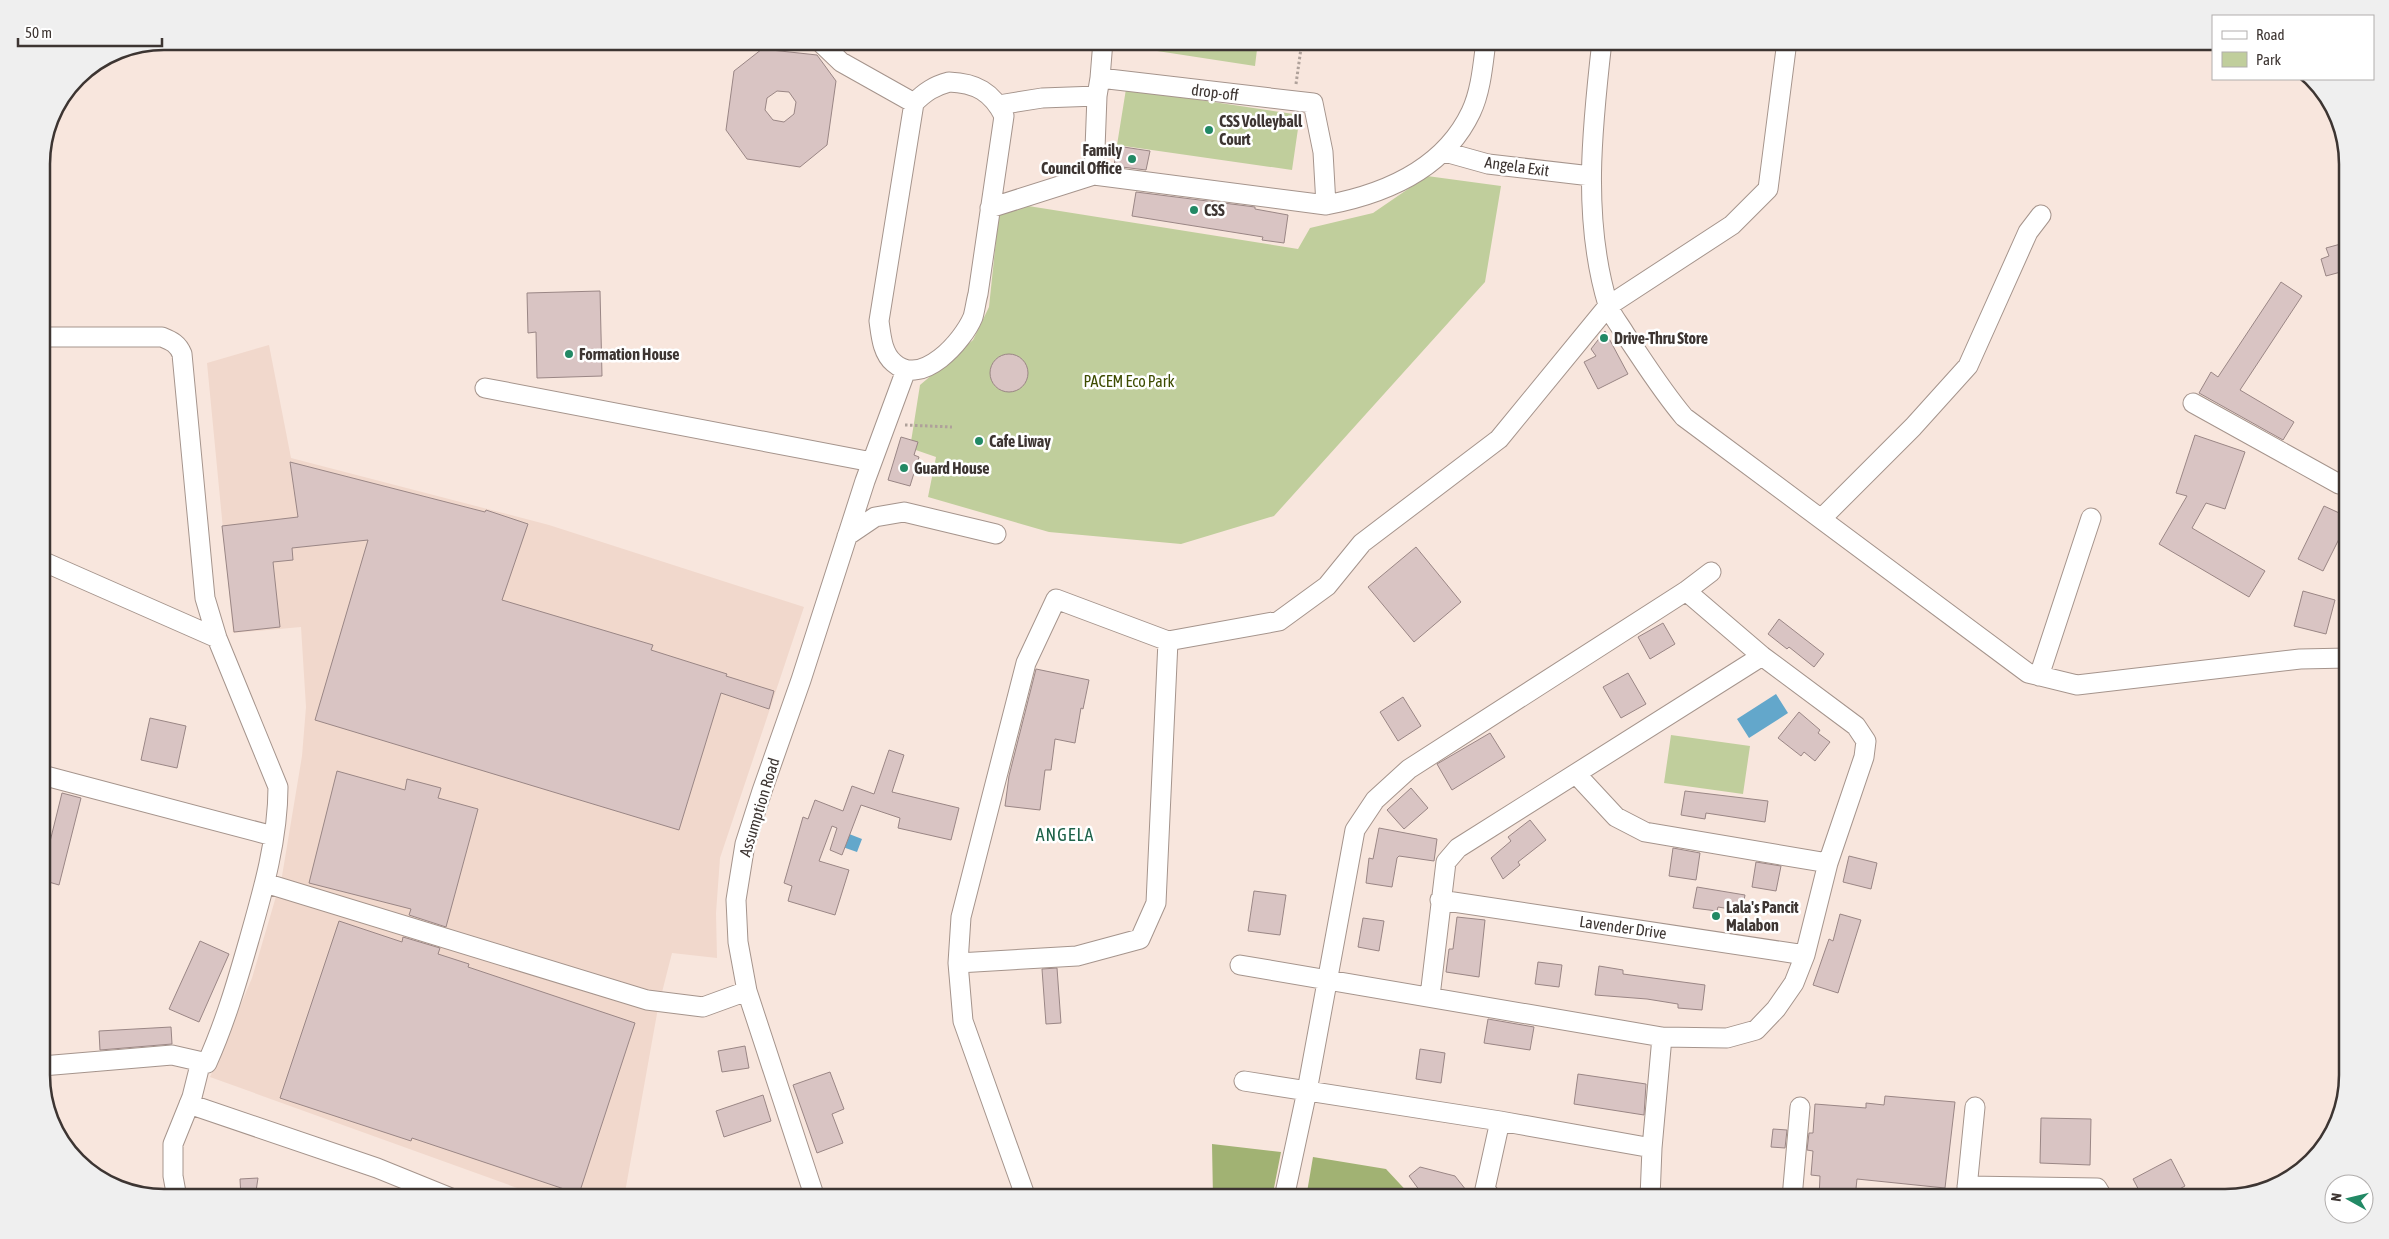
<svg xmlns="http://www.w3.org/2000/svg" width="2389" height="1239" font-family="'Asap Condensed',sans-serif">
	<rect width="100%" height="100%" fill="#f8e6dd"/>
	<!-- built -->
	<path fill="#f1d8cc" d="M269,345L291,458L549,525L804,607L720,858L716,913L717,958L672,953L658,1008L624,1198H545L210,1077L252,978L282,876L302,756L306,707L301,627L233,633L207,363Z"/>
	<!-- green -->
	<path fill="#c0ce9c" d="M1128,41H1258L1255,66L1131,47Z
		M1126,89L1300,115L1292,170L1117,145Z
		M1427,176L1501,186L1485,282L1274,516L1181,544L1049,532L928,497L936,457L910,448L920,385L973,340L989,307L999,211L1022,205L1298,249L1310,228L1373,213Z
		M1671,735L1750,746L1743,794L1664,783Z"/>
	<!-- forest -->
	<path fill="#a1b273" d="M1212,1144L1281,1152L1273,1193L1268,1198H1213Z
		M1313,1157L1386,1169L1413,1198H1306Z"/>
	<!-- water -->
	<path fill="#63a7cb" d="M1776,694L1788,713L1749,738L1737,719Z
		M839,830L862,839L857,852L834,844Z"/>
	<!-- building -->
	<path fill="#d9c4c3" stroke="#9a8685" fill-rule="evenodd" d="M762,49L817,55L836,81L827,145L800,167L747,159L726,130L734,71ZM777,91L789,92L796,102L794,114L784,122L773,120L765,110L767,98Z
		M1117,146L1150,151L1146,170L1114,166Z
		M1136,192L1255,207V209L1288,215L1284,243L1262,240L1263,237L1132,216Z
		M2348,242V270L2326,276L2321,259L2329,256L2326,248Z
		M2281,282L2302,296L2240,390L2294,422L2283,440L2199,393L2211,372L2218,377Z
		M600,291L602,376L537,378L536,332L528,333L527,293Z
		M1605,331L1628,374L1598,389L1584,362L1596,356L1591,349Z
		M990 373a19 19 0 1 1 38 0a19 19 0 1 1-38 0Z
		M2195,435L2245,452L2225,509L2206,503L2192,528L2265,571L2249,597L2159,544L2187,496L2176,493Z
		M901,437L918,442L914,455L919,457L910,486L888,480Z
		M290,462L485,512L486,510L528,524L502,600L653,645L651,650L727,674L726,676L774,691L769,709L721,693L679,830L315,720L368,540L292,548L293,560L273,562L280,627L234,632L222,526L298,517Z
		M2324,506L2348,517V521L2323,571L2298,559Z
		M1416,547L1461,602L1414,642L1368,587Z
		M2303,591L2335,600L2326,634L2294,626Z
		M1779,619L1824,654L1814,667L1789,647L1787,649L1768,634Z
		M1663,623L1675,644L1650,659L1638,637Z
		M1036,669L1089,680L1083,709L1081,708L1075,743L1055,739L1051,770H1045L1040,810L1005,806L1009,776Z
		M1628,673L1646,704L1621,718L1603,687Z
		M1403,697L1421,726L1398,741L1380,712Z
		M1799,712L1820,730L1818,733L1830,742L1815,761L1804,752L1801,756L1778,738Z
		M150,718L186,726L177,768L141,760Z
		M1490,733L1505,757L1452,790L1437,764Z
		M889,750L904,755L892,792L959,808L951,840L898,828L900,818L861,805L842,855L830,850L837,828L832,826L819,861L849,870L835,915L788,901L792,886L784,883L803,817L808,819L815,800L843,811L852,786L874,794Z
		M337,771L405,790L407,779L441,788L438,798L478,809L446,927L409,915L411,909L309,883Z
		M1411,788L1428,808L1404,829L1387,810Z
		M1685,791L1768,801L1765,822L1706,813L1705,819L1681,815Z
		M62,793L81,798L59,885L42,880V874Z
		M1530,820L1546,840L1518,862L1520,865L1503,879L1491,858L1511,841L1508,837Z
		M1379,828L1437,839L1434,861L1399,856L1397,858L1392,887L1366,883L1369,858L1373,859Z
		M1673,848L1700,853L1696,880L1669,876Z
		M1849,856L1877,863L1871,889L1843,882Z
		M1756,862L1781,866L1776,891L1752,887Z
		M1697,887L1745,895L1742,911L1718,907L1717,911L1693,908Z
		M1254,891L1286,895L1280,935L1248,931Z
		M1840,914L1861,920L1838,993L1813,985L1829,939L1833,941Z
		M1457,917L1485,920L1479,977L1446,972L1449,949H1453Z
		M1363,918L1384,921L1379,951L1358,947Z
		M339,921L402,942L403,937L440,948L438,954L469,964L468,967L635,1023L579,1194L412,1138L411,1141L280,1098Z
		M200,941L229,954L199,1022L169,1009Z
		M1538,962L1562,965L1559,987L1535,984Z
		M1599,966L1623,970V974L1705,985L1702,1010L1678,1008V1004L1647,999L1595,995Z
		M1057,968L1061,1023L1046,1024L1042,969Z
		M1488,1019L1534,1027L1530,1050L1484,1043Z
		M171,1027L172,1044L100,1050L99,1031Z
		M745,1046L749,1068L722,1072L718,1051Z
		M1420,1049L1445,1053L1441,1083L1416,1079Z
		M830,1072L844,1109L832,1114L843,1143L817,1153L793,1085Z
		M1578,1074L1646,1084L1644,1115L1574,1104Z
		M763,1095L771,1121L724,1137L716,1111Z
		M1885,1096L1955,1102L1945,1188L1857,1179L1855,1198H1819L1820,1176L1811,1175L1813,1151L1807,1150L1809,1133H1813L1815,1104L1866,1108V1103L1884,1105Z
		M2041,1118L2091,1119L2090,1165L2040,1163Z
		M1773,1129L1787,1130L1785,1148L1771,1147Z
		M2171,1159L2185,1186L2163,1198H2143L2133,1179Z
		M1420,1167L1455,1176L1466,1190L1455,1198H1425L1409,1176Z
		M258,1178L255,1198H241L240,1179Z"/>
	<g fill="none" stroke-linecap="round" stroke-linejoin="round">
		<!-- minor casing -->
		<g stroke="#a5948c" stroke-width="21">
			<path id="minor" d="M819,41L841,62L914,103
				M1602,41C1592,128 1582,219 1608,305C1611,315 1620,325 1625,334C1644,362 1662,391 1684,417L2028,673L2077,685L2300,659L2348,658
				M1100,78L1103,41
				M949,82C976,83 992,92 1004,116L978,294C976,301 975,310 973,317C963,341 922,388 894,363C882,353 881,335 879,321L914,103C925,92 934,86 949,82Z
				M999,105L1042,98L1097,96L1100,78L1313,103L1323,152L1326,205
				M1445,152L1488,164L1591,176
				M1094,175L1097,96
				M990,208L1094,175L1326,205C1385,194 1444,169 1471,112C1481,91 1483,64 1486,41
				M42,337H162C172,341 178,344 182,354L205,598L217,638L278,787C278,839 263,891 249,940C237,982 225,1023 207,1063L200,1065L192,1097L173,1144V1176L177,1198
				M485,388L872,462
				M2193,403L2339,484L2348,486
				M1821,519L1913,427L1968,366L2028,232L2041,215
				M847,536L875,517L904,512L996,534
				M42,561L217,638
				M2039,676L2091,518
				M42,775L273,836
				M1577,775L1616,817L1645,832L1828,863
				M265,883L647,1000L703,1007L747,991
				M1440,900L1805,955
				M958,963L1077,956L1140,939L1156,903L1168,641
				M1240,965L1662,1037L1727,1038L1756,1030L1776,1009L1794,983L1805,955L1828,863L1864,757L1866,741L1856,726L1762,656L1686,591
				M1430,996L1446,862L1458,848L1762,656
				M42,1066L172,1055L207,1063
				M1244,1081L1500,1121L1652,1148
				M189,1104L377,1168L451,1198
				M1967,1186L2097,1188L2103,1198
				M815,1198L747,991L738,942L736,900L745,844L762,791L801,680L865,481L906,370
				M1026,1198L963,1021L958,963L961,917L1026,663L1056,599L1168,641L1279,621L1327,586L1362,543L1499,439L1608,306L1732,225L1768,189L1787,41
				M1284,1198L1307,1091L1355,830L1375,800L1409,769L1686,591L1711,572
				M1492,1198L1485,1189L1500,1121
				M1650,1198L1652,1148L1662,1037
				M1792,1198L1800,1107
				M1966,1198L1975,1107"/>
		</g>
		<!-- path -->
		<path stroke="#afa19a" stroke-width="3" stroke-dasharray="2.5 2.5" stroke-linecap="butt" d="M1296,84L1302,41
			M905,425L952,427"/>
		<!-- minor -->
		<use href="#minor" stroke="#fff" stroke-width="19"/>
	</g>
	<!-- markers -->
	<g fill="#228965" stroke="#fff" stroke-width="2">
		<circle cx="1209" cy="130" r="5"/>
		<circle cx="1132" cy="159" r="5"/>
		<circle cx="1194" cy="210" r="5"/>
		<circle cx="1604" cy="338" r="5"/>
		<circle cx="569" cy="354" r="5"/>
		<circle cx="979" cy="441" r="5"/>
		<circle cx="904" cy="468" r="5"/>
		<circle cx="1716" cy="916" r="5"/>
	</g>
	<g text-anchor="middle" stroke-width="5" stroke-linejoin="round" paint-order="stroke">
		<!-- street labels -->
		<g font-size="16" fill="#3d3532" stroke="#fff">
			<text transform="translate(1215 92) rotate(7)" y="6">drop-off</text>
			<text transform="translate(1517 166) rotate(8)" y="6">Angela Exit</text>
			<text transform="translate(759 807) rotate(-73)" y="6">Assumption Road</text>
			<text transform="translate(1623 927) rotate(8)" y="6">Lavender Drive</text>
		</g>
		<!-- poi labels -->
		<g font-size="16" font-weight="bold" fill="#3d3532" stroke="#fff" text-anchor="start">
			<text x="1219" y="127">CSS Volleyball<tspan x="1219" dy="18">Court</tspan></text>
			<text x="1122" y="156" text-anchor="end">Family<tspan x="1122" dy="18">Council Office</tspan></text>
			<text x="1204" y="216">CSS</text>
			<text x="1614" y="344">Drive-Thru Store</text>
			<text x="579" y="360">Formation House</text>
			<text x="989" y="447">Cafe Liway</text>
			<text x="914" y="474">Guard House</text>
			<text x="1726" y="913">Lala's Pancit<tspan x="1726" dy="18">Malabon</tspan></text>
		</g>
		<!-- park labels -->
		<g font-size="16" fill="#3d4b00" stroke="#fff">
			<text x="1129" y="387">PACEM Eco Park</text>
		</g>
		<!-- neighbourhood labels -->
		<g font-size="18" letter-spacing="1" fill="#1e6249" stroke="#fff">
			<text x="1065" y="841">ANGELA</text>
		</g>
	</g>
	<!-- crop -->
	<path d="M0 0H2389V1239H0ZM164 50H2225A114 114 0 0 1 2339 164V1075A114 114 0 0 1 2225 1189H164A114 114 0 0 1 50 1075V164A114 114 0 0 1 164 50Z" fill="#efefef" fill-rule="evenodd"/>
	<path fill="none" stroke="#3d3532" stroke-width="2.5" d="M164 50H2225A114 114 0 0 1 2339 164V1075A114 114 0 0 1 2225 1189H164A114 114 0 0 1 50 1075V164A114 114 0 0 1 164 50Z"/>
	<!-- legend -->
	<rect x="2212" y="15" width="162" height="65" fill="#ffffff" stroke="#b1aead"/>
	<rect x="2222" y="31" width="25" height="8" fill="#ffffff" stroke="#b1aead"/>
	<text x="2256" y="40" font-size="15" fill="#3d3532">Road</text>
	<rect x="2222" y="52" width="25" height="15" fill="#c0ce9c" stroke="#b1aead"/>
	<text x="2256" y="65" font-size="15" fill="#3d3532">Park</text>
	<!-- north arrow -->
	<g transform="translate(2349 1199) rotate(278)"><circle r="24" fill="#ffffff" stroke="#b1aead"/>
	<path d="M0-4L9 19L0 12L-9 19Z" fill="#228965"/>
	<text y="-8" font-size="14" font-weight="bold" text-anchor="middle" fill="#3d3532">N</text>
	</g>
	<!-- scale -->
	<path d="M18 38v8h144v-8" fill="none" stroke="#3d3532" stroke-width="2.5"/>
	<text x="25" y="38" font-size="15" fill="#3d3532" stroke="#ffffff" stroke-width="4" paint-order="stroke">50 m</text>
</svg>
